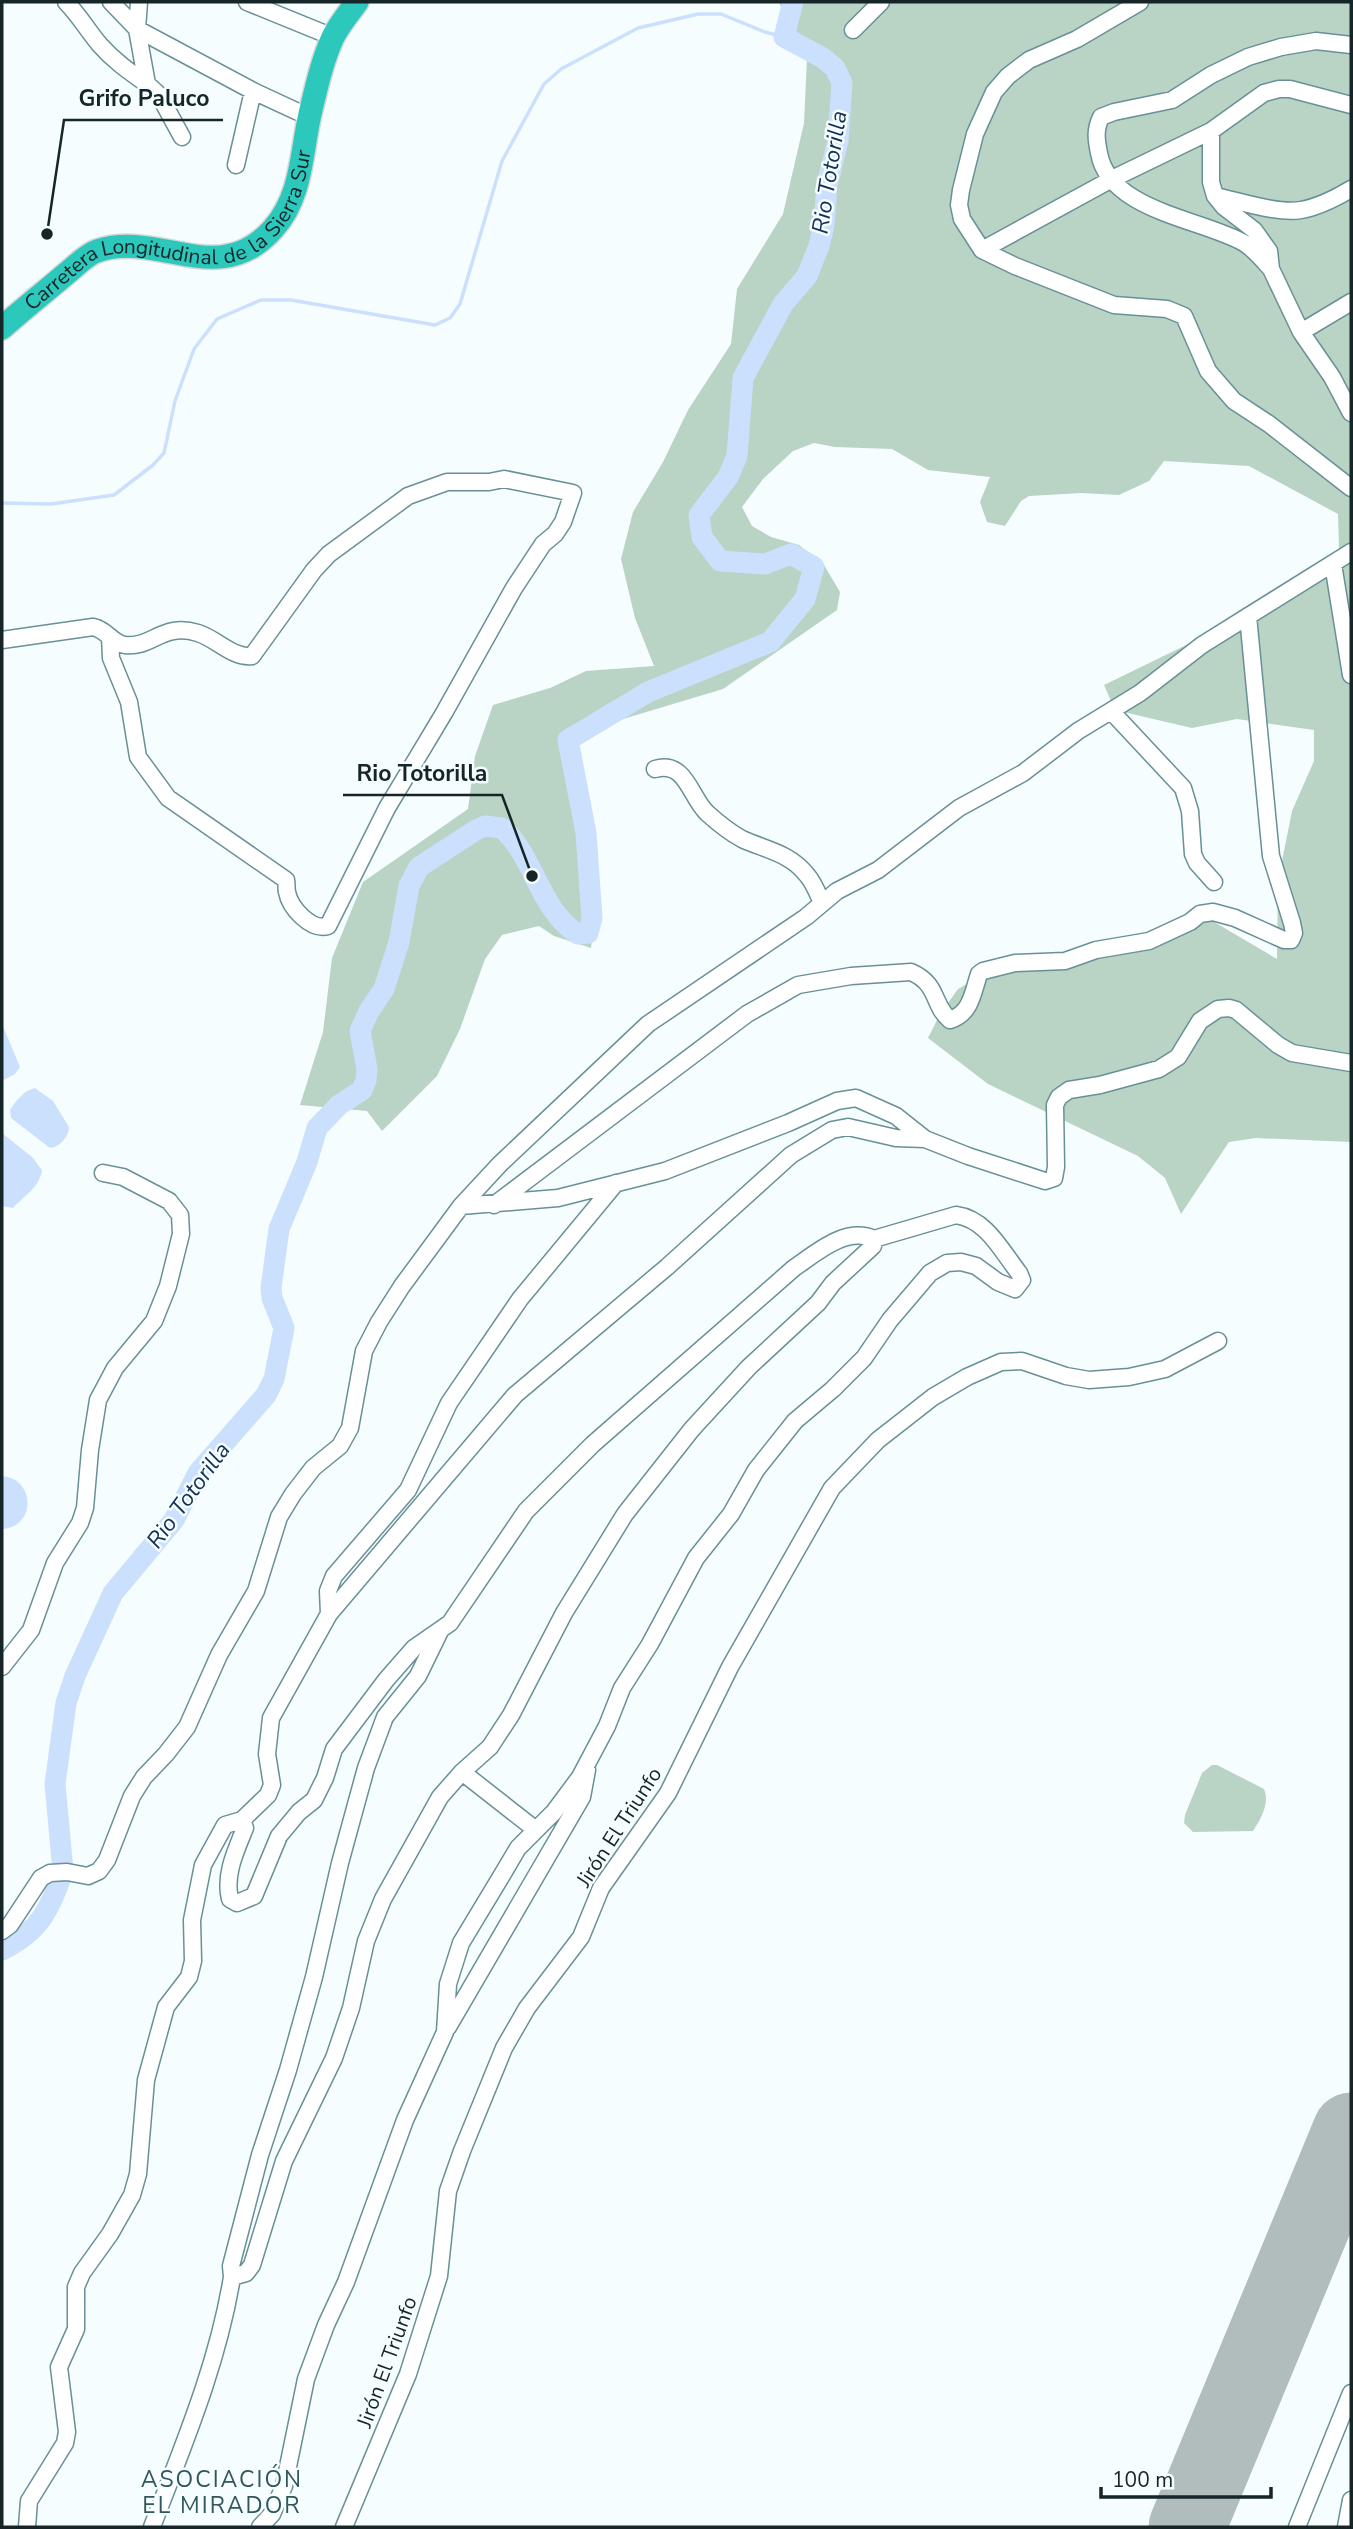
<svg xmlns="http://www.w3.org/2000/svg" width="1353" height="2529" font-family="'Nunito Sans',sans-serif">
	<rect width="100%" height="100%" fill="#f5fdfe"/>
	<!-- green -->
	<path fill="#b9d3c5" d="M779,2H1351V1142L1256,1138L1229,1142L1181,1214L1165,1178L1138,1156L988,1084L928,1038L940,1014L958,989L984,974L1080,948H1133L1204,916L1277,959L1278,881L1292,811L1314,761V730L1237,719L1192,728L1115,710L1104,685L1281,599L1339,549L1338,514L1249,466L1164,461L1149,481L1119,495L1081,493L1029,496L1021,501L1005,526L987,522L980,502L990,477L928,470L892,449L835,447L814,443L793,451L763,479L742,507L752,526L771,537L799,545L824,565L840,592L837,610L723,689L593,728L573,743L569,766L574,787L595,844L597,900L591,948L554,936L539,926L502,935L485,959L460,1029L437,1076L382,1131L367,1111L300,1105L323,1032L332,958L363,882L468,809L475,756L493,705L550,688L586,671L654,666L635,618L621,559L633,512L663,462L688,410L731,344L737,289L783,214L804,123L807,58L794,40Z
		M1212,1765H1217L1264,1789C1270,1803 1261,1819 1253,1831L1193,1832L1184,1823L1185,1815L1202,1773Z"/>
	<!-- water -->
	<path fill="#cbe0fd" d="M2,1024L20,1067L15,1074L2,1081Z
		M35,1088L53,1101L69,1127C69,1136 60,1147 50,1148L11,1118L10,1110C16,1101 24,1090 35,1088Z
		M2,1133L32,1157L42,1170C40,1187 24,1196 13,1208L2,1206Z
		M2,1476C36,1479 36,1527 2,1529Z"/>
	<g fill="none" stroke-linecap="round" stroke-linejoin="round">
		<!-- stream -->
		<path stroke="#cbe0fd" stroke-width="3.5" d="M2,503L51,504L114,495L153,465L164,453L175,401L194,349L217,319L261,300H291L435,325L450,318L460,304L502,161L544,84L561,69L638,28L698,14H721L765,32L784,37"/>
		<!-- river -->
		<path stroke="#cbe0fd" stroke-width="21" d="M63,1871L55,1784L66,1703L75,1676L113,1593L174,1520L198,1473L266,1395L274,1379L284,1328L272,1298L271,1288L279,1229L307,1162L317,1128L339,1105L362,1090L366,1080L367,1069L360,1031L369,1011L384,989L399,942L409,886L419,867L476,830L485,826L502,828C535,857 539,910 578,934L588,933L592,918L586,833L568,740L648,692L770,642L805,599L814,567L791,554L765,564L720,561L702,537L699,515L728,477L737,456L743,378L783,304L807,276L819,246L824,225L827,185L838,141L842,83L835,68L823,58L784,37L793,2
			M2,1950C38,1932 49,1912 62,1874"/>
		<!-- runway -->
		<path stroke="#b1bcbd" stroke-width="77" d="M1187,2527L1351,2131"/>
		<!-- minor casing -->
		<g stroke="#689097" stroke-width="19">
			<path id="minor" d="M66,2C79,15 88,31 100,45C114,61 130,72 147,84
				M111,2L137,29L253,91L309,117
				M139,2L137,29L147,84L159,95L182,137
				M247,2L333,37
				M1140,2L1077,39L1029,60L1008,76L994,92L975,134L961,190L959,205L962,219L982,250L1015,266L1114,305L1167,309L1184,316L1208,371L1234,401L1269,424L1351,488
				M853,30L881,2
				M1211,131V182L1215,196L1224,207L1254,230L1269,251L1271,269L1301,332L1332,377L1351,413
				M236,165L253,91
				M1215,196C1239,201 1277,214 1301,210C1319,207 1336,198 1351,189
				M982,250L1112,179L1211,131L1264,93L1279,89H1290L1351,105
				M1271,269C1263,260 1254,249 1244,243C1202,219 1109,211 1099,153C1096,138 1095,130 1101,117L1114,112L1172,100L1211,75L1248,57L1281,47L1316,41L1351,45
				M1301,332L1351,302
				M1333,564L1351,675
				M2,640L93,627C106,629 113,644 125,645C153,648 162,622 198,633C217,639 232,658 252,656L314,570L329,554L408,496L447,482H489L504,479L573,493L563,522L555,534L543,544L514,588L444,713L387,808L328,926C311,931 290,908 287,892C286,888 287,884 286,880L168,798L138,757L129,702L111,658L110,637
				M1111,711L1183,788L1190,811L1193,854L1197,863L1214,882
				M655,769C686,760 690,797 707,813C717,822 731,833 742,839C766,850 790,853 807,875C814,883 818,894 822,903
				M494,1205L747,1014L798,985L851,976L911,972C939,984 932,1005 950,1020C971,1014 973,992 979,974L983,971L1015,963L1065,961L1096,950L1149,941L1190,922L1200,914L1213,912L1235,918L1284,940H1291L1294,933L1292,923L1271,856L1248,616
				M461,1206L558,1198L665,1171L788,1123L837,1101L856,1098L896,1116L925,1139L968,1156L1045,1181L1054,1178L1056,1167L1055,1105L1059,1097L1069,1090L1100,1085L1159,1069L1178,1057L1200,1021L1218,1009L1229,1008L1236,1010L1278,1045L1292,1053L1351,1063
				M329,1614L328,1591L334,1576L408,1490L449,1403L520,1299L616,1183
				M440,1631L418,1676L385,1717L366,1768L340,1863L314,1977L288,2070L260,2155L231,2266L232,2277L246,2273L252,2265L284,2161L334,2058L351,2008L366,1941L383,1899L440,1797L462,1772L490,1747L511,1715L564,1613L625,1514L692,1429L749,1367L818,1303L833,1283L873,1246L874,1239C846,1226 816,1253 794,1268L593,1444L526,1511L450,1623L414,1648L386,1680L334,1749L325,1778L314,1800L299,1812L279,1836L254,1896L237,1903L230,1899C224,1875 236,1850 245,1828L242,1820L268,1795L272,1785L267,1754L271,1718L329,1614L515,1395L667,1267L791,1155L832,1130L848,1127L896,1138L925,1139
				M2,1667L31,1630L55,1563L80,1523L85,1508L90,1450L98,1400L115,1368L154,1321L168,1286L181,1234L180,1215L169,1201L123,1177L103,1173
				M462,1772L536,1830
				M2,1931L10,1925L41,1878L50,1873L67,1872L88,1876L99,1871L107,1860L132,1796L144,1777L166,1754L187,1727L219,1655L256,1591L279,1517L293,1494L313,1468L340,1446L350,1428L364,1351L379,1322L402,1286L461,1206L500,1164L648,1024L806,917L837,891L878,870L959,808L1023,773L1078,731L1140,693L1202,645L1351,552
				M448,2027L582,1797L587,1770
				M27,2527L29,2501L65,2443L67,2432L59,2367L76,2329V2287L82,2273L110,2234L132,2195L138,2174L146,2080L166,2007L189,1977L193,1961L192,1920L203,1865L225,1825L242,1820
				M152,2527C183,2446 218,2364 232,2277
				M260,2527L272,2514L284,2486L306,2379L326,2325L346,2282L405,2120L445,2032L448,1984L461,1943L502,1875L518,1848L554,1812L580,1777L607,1726L622,1688L650,1644L696,1558L731,1514L756,1470L795,1421L833,1389L864,1358L890,1320L930,1273L947,1263L961,1262L976,1266L998,1282L1015,1289L1022,1280L1019,1273C1001,1250 986,1219 956,1215L874,1239
				M344,2527L408,2374L439,2276L448,2191L462,2151L504,2048L527,2008L581,1937L601,1888L668,1793L730,1667L832,1488L878,1440L933,1397L967,1377L1001,1362L1022,1361L1066,1376L1089,1380L1129,1377L1165,1369L1218,1341
				M1297,2527L1351,2393
				M1346,2527L1351,2500"/>
		</g>
		<!-- highway casing -->
		<g stroke="#d5d8d8" stroke-width="26">
			<g id="highway">
				<path id="s1" d="M2,328C23,309 45,292 67,273C76,266 86,255 97,251C159,230 219,290 273,229C302,197 301,154 310,114C316,89 322,61 333,37C339,25 349,13 357,2"/>
			</g>
		</g>
		<!-- minor -->
		<use href="#minor" stroke="#fff" stroke-width="16"/>
		<!-- highway -->
		<use href="#highway" stroke="#2cc8bb" stroke-width="23"/>
	</g>
	<g text-anchor="middle" stroke-width="5" stroke-linejoin="round" paint-order="stroke">
		<!-- street labels -->
		<g font-size="21" fill="#152528" stroke="#f5fdfe">
			<text dy="7" stroke="none"><textPath href="#s1" startOffset="214">Carretera Longitudinal de la Sierra Sur</textPath></text>
			<text transform="translate(619 1827) rotate(-57)" y="7">Jirón El Triunfo</text>
			<text transform="translate(387 2362) rotate(-70)" y="7">Jirón El Triunfo</text>
		</g>
		<!-- water labels -->
		<g font-size="23" font-style="italic" fill="#143056" stroke="#f5fdfe">
			<text transform="translate(829 172) rotate(-81)" y="8">Rio Totorilla</text>
			<text transform="translate(188 1495) rotate(-54)" y="8">Rio Totorilla</text>
		</g>
		<!-- neighbourhood labels -->
		<g font-size="23" letter-spacing="2" fill="#31575d" stroke="#f5fdfe">
			<text x="222" y="2487">ASOCIACIÓN<tspan x="222" dy="26">EL MIRADOR</tspan></text>
		</g>
	</g>
	<!-- callouts -->
	<path fill="none" stroke="#152528" stroke-width="2.5" d="M47 234L64 120H223M532 876L502 795H343"/>
	<g fill="#152528" stroke="#f5fdfe" stroke-width="2.5">
		<circle cx="47" cy="234" r="7"/>
		<circle cx="532" cy="876" r="7"/>
	</g>
	<g font-size="23" text-anchor="middle" font-weight="bold" fill="#152528" stroke="#f5fdfe" stroke-width="5" stroke-linejoin="round" paint-order="stroke">
		<text x="144" y="106">Grifo Paluco</text>
		<text x="422" y="781">Rio Totorilla</text>
	</g>
	<!-- border -->
	<rect width="1353" height="2529" fill="none" stroke="#152528" stroke-width="7"/>
	<!-- scale -->
	<path d="M1101 2487v10h170v-10" fill="none" stroke="#152528" stroke-width="3.5"/>
	<text x="1112" y="2487" font-size="21" fill="#152528" stroke="#f5fdfe" stroke-width="5" paint-order="stroke">100 m</text>
</svg>
